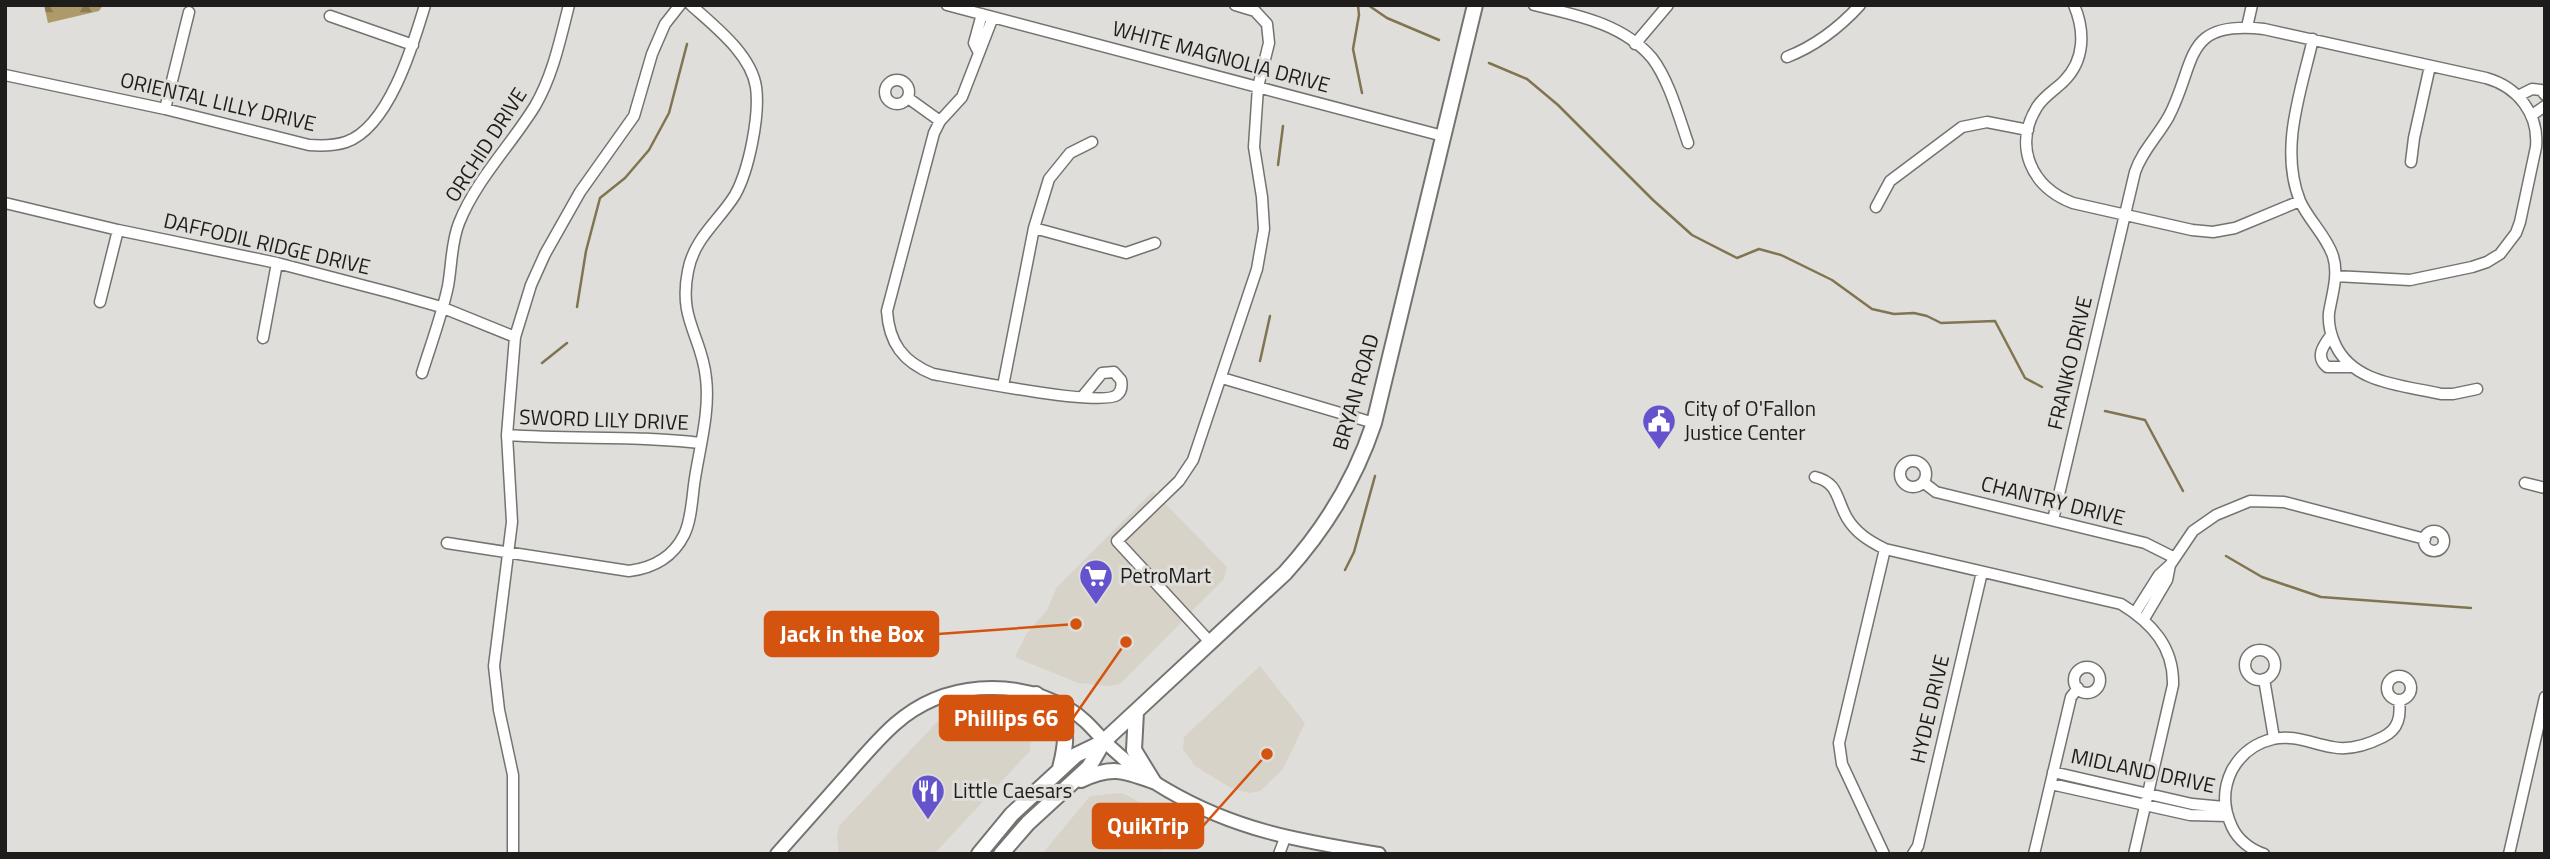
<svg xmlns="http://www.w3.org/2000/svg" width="2550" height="859" font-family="'Titillium Web',sans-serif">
	<defs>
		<pattern id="forest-firs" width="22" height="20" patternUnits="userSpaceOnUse" patternTransform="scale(1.75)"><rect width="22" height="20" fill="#ad9a68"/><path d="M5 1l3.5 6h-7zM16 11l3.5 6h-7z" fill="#8c7d55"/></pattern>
	</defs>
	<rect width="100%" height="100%" fill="#dfdeda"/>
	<!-- built -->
	<path fill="#d7d3c8" d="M1153,491L1227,567L1224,579L1120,684L1109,686L1078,683L1015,657L1027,633L1047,610L1057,587Z
		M1260,666L1305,723L1283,769L1260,791L1249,793L1231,788L1195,766L1183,749L1184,737Z
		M967,713L1013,714L1027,720L1031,735L1030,751L934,854H839L837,838L839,826L937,722Z
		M1122,793L1159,812L1176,824L1159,854H1042L1090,796Z"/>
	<!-- forest -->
	<path fill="url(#forest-firs)" d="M44,5H103L99,11L48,23Z"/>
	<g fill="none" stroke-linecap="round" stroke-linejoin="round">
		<!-- stream -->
		<path stroke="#817450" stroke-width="2.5" d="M1358,5L1359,15L1353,49L1362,93
			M1368,5L1387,18L1439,40
			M1489,63L1527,79L1558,105L1653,200L1692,235L1737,258L1759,249L1781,255L1832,280L1872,309L1894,314L1914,313L1927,316L1941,323L1995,321L2025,378L2042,387
			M1278,165L1283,126
			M577,307L586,251L600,198L625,178L649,150L669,113L687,44
			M1260,361L1270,316
			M542,363L567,343
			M2105,411L2145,420L2183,491
			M2226,556L2262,577L2321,597L2471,608
			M1345,570L1354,552L1375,476"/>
		<!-- minor casing -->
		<g stroke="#74736f" stroke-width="13">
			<path id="minor" d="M947,5L1443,136
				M1534,5C1575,15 1622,23 1652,58C1669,80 1679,117 1688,143
				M2074,5C2085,31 2085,60 2064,81C2055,90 2044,96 2037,107C2013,146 2031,187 2073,203L2192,230L2213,232L2235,228L2300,201
				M330,16L413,45
				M993,17L962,97L940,121L934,133L887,311C889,343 903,362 933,374C960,379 1102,407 1117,395C1122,391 1122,385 1121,380L1114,372L1102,373L1083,396
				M2247,27L2252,5
				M2313,39C2301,91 2279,149 2300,201C2309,221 2326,235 2333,256C2339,275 2332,294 2329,313C2328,324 2331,335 2335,344C2353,384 2403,385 2441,394H2453L2477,389
				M1635,44L1668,5
				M979,53L974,43L982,14
				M1787,57C1815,46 1839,28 1860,5
				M5,75L165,109L309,145C323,146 334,146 346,142C389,127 413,45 425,5
				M885 92a12 12 0 1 1 24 0a12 12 0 1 1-24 0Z
				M2518,96L2532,89L2541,90L2545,95
				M908,98L940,121
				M165,109L189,12
				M2532,115L2545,106
				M2411,162L2414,138L2430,66
				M5,203L118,230L277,263L392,293L441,307L515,337
				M1876,207L1890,181L1962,127L1987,122L2028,130
				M1034,228L1126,253L1155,243
				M100,302L118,230
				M2331,335C2323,346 2315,357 2327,367H2351
				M263,338L277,263
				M422,373C431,344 442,315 448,286C452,264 451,243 459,223C476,180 511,145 535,106C553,75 560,40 569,5
				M1222,378L1374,423
				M1003,386L1034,228L1049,179L1070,153L1092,142
				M507,435C572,440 635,435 700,443
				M1900 474a13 13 0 1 1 26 0a13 13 0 1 1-26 0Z
				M1815,477C1839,483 1836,499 1847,518C1856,533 1869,541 1885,549L2121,604C2152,623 2174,647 2173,685L2134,854
				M1923,482L1936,492L2145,543L2173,557
				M2525,483L2545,488
				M2053,520L2135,172C2142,151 2158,136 2169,116C2197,62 2182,20 2264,29L2486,78C2518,87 2539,114 2536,147L2520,222L2516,233L2500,254L2487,262L2472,267L2410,280L2335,276
				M2424 541a10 10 0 1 1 20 0a10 10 0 1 1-20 0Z
				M447,543L629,571C653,568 673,557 684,535C692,519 692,496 695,478C700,446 710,411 706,378C702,336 678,320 688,271C694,238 719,221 735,195C749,170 760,115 756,87C751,54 714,26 691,5
				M2135,613L2159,575L2170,565L2193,531L2216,515L2250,501L2284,502L2425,539
				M2144,619L2167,580L2170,565
				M1210,642L1117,541L1179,481L1193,460L1257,269L1264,229L1262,197L1254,147L1258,87L1269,43L1267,24L1255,11L1235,5
				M2245 665a15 15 0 1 1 30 0a15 15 0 1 1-30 0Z
				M2074 680a13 13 0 1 1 26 0a13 13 0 1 1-26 0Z
				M2387 688a12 12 0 1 1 24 0a12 12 0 1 1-24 0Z
				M2264,679L2274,738
				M2053,772L2192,804L2224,807
				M2051,784L2190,815L2228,816
				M513,854V775L499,710L494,666L512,522L507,435L515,337L531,285L545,254L580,192L634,116L652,54L665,24L680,5
				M1279,854L1285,838
				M1884,854L1842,764L1839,743L1885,549
				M1913,854L1918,846L1982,572
				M2034,854L2071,697L2078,688
				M2264,854C2251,850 2238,840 2232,827C2223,808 2222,790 2232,770C2241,754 2255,743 2273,739C2293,734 2313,744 2332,747C2350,751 2367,745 2383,737C2399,729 2401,716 2399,700
				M2509,854L2545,697"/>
		</g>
		<!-- tertiary casing -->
		<g stroke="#74736f" stroke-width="16">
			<path id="tertiary" d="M777,854C801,827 824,801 848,774C863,757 878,739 895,724C944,681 1014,677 1069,709C1083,717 1093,729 1104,741C1123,759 1144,777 1167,790C1237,831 1301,841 1379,854"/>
		</g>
		<!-- primary casing -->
		<g stroke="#74736f" stroke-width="18">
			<path id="primary" d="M1036,694C1065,723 1071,726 1060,768
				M1136,712L1134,750L1153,781
				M1081,780C1111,766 1122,770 1153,781
				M979,854L1012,814L1076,755L1103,742
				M1001,854L1028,823L1089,767L1104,741L1285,573C1325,529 1355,480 1374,423L1475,5"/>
		</g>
		<!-- minor -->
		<use href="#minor" stroke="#fff" stroke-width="10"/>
		<!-- tertiary -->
		<use href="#tertiary" stroke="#fff" stroke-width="12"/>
		<!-- primary -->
		<use href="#primary" stroke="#fff" stroke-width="14"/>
	</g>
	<!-- icons -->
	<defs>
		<g id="civic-pin" transform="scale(1.75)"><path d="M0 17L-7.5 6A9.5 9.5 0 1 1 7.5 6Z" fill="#6453cc" stroke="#dfdeda"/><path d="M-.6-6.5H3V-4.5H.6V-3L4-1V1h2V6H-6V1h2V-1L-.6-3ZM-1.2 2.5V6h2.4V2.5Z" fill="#fff"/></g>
		<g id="supermarket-pin" transform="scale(1.75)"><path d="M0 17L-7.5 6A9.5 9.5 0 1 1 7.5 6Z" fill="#6453cc" stroke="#dfdeda"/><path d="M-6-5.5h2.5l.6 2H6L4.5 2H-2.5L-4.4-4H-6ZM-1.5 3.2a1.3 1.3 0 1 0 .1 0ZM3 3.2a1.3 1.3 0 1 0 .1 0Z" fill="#fff"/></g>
		<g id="restaurant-pin" transform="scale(1.75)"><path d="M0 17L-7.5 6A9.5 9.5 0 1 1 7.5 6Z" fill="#6453cc" stroke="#dfdeda"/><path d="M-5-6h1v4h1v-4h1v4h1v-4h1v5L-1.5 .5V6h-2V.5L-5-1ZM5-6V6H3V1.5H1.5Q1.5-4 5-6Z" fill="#fff"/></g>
	</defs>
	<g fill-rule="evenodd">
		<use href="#civic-pin" x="1659" y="421"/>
		<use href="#supermarket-pin" x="1096" y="576"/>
		<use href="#restaurant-pin" x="928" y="791"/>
	</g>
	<g text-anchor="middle" stroke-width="6" stroke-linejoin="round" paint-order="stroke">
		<!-- street labels -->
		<g font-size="21" fill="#1e1d1c" stroke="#dfdeda">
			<text transform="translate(1221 57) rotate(15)" y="7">WHITE MAGNOLIA DRIVE</text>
			<text transform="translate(218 102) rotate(13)" y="7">ORIENTAL LILLY DRIVE</text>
			<text transform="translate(486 145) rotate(-57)" y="7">ORCHID DRIVE</text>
			<text transform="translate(267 244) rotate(13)" y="7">DAFFODIL RIDGE DRIVE</text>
			<text transform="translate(2070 363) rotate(-77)" y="7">FRANKO DRIVE</text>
			<text transform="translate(1356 392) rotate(-74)" y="7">BRYAN ROAD</text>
			<text transform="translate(604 420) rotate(2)" y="7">SWORD LILY DRIVE</text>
			<text transform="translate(2053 501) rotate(14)" y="7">CHANTRY DRIVE</text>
			<text transform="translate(1930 709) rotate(-77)" y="7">HYDE DRIVE</text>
			<text transform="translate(2143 771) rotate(12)" y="7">MIDLAND DRIVE</text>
		</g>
		<!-- poi labels -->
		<g font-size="21" fill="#1e1d1c" stroke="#dfdeda" text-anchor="start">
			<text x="1684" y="416">City of O'Fallon<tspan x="1684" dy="24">Justice Center</tspan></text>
			<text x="1120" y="583">PetroMart</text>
			<text x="953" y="798">Little Caesars</text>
		</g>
	</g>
	<!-- callouts -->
	<path fill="none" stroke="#d4530e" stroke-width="2.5" d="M1076 624L938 634M1126 642L1073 718M1267 754L1203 826"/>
	<g fill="#d4530e" stroke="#dfdeda" stroke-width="2.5">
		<circle cx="1076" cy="624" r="7"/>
		<circle cx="1126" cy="642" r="7"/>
		<circle cx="1267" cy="754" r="7"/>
	</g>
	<g fill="#d4530e" stroke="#d4530e" stroke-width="2.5">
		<rect x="765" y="612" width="173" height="44" rx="7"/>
		<rect x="940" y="696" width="133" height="44" rx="7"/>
		<rect x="1093" y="804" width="110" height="44" rx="7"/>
	</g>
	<g font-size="23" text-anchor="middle" font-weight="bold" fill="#fff">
		<text x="852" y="642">Jack in the Box</text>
		<text x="1006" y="726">Phillips 66</text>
		<text x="1148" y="834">QuikTrip</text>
	</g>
	<!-- border -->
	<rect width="2550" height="859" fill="none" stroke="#1e1d1c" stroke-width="14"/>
</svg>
